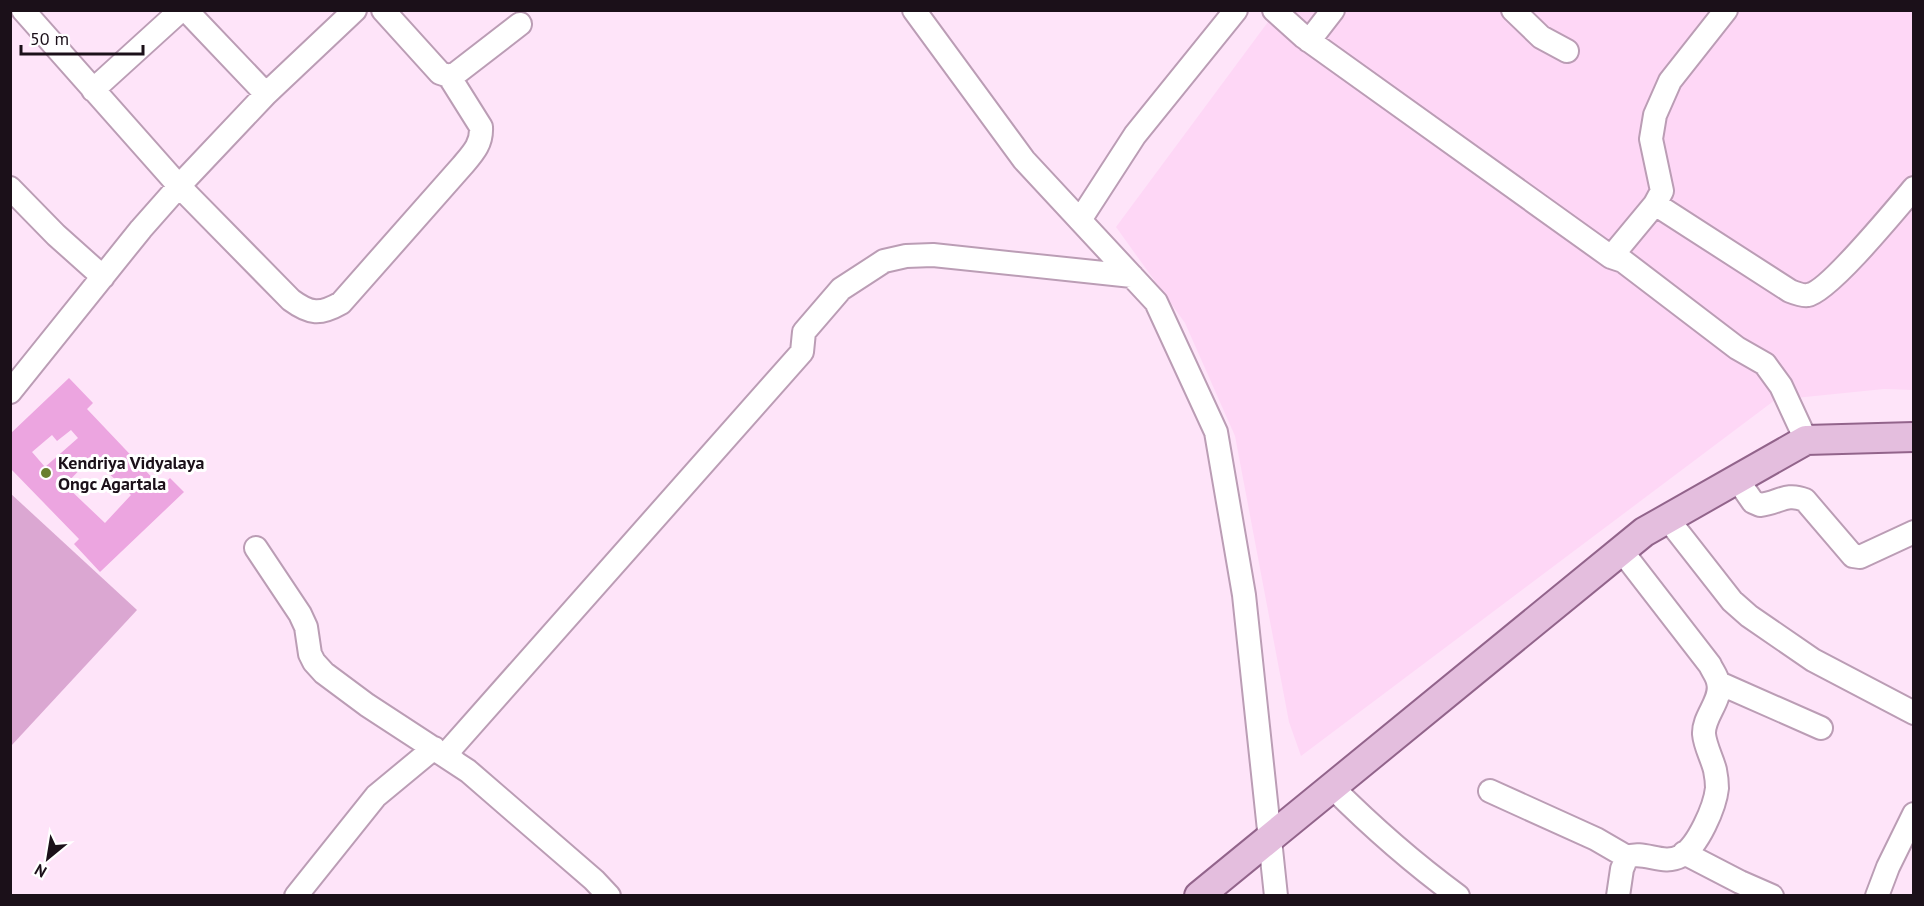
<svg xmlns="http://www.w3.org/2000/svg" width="1924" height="906" font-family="'PT Sans',sans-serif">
	<rect width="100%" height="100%" fill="#fee4f9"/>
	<!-- built -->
	<path fill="#fed7f6" d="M1276,11H1913V390L1884,389L1775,400L1301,756L1289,722L1235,436L1185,323L1116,227Z"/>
	<!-- green -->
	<path fill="#dba7d2" d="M10,493L137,610L11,746H10Z"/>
	<!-- building -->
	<path fill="#eca5e0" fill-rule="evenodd" d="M69,378L93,403L87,409L161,487L170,478L184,492L100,572L74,544L79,539L10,468V434ZM71,430L78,438L45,467L32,452L52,435L57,441ZM92,457L131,495L105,523L65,485Z"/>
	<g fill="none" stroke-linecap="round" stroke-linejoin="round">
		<!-- minor casing -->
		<g stroke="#bb9db5" stroke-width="26">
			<path id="minor" d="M23,10L179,186L291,300C310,314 320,315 341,303L462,166C473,153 482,144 481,127L449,76
				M186,10L266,94
				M383,10L440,73L449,76L454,75L520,24
				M914,10L1024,160L1156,302L1216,432L1244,595L1276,896
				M1274,10L1304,37L1611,257L1623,261L1737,348L1765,364L1781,386L1806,440
				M1513,10L1541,37L1567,51
				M1309,41L1333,10
				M93,90L181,10
				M10,188L56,235L103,277
				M1655,204L1790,291C1795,293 1803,296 1808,295C1828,292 1897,208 1914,188
				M1080,220L1135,135L1236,10
				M1611,257L1655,204L1662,191L1651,139L1655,115L1670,81L1726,10
				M10,392L141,229L179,186L266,94L355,10
				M1737,479L1753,502L1760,505C1779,503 1786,492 1805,500L1853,556L1860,557L1914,532
				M1667,518L1732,601L1749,616L1813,660L1914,713
				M256,548L300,614L306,627L310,654L314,662L324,673L367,705L468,771L594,880L609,896
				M1719,683L1821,728
				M454,761L446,754L802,352L804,332L841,289L884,261L906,256L933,255L1132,276
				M1332,787C1371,826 1413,863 1458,896
				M1490,791L1596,839L1627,857
				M1684,853L1740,882L1772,896
				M296,896L376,796L434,748
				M1618,896L1622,869L1627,857C1644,850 1663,866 1681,856C1698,846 1715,807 1717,788C1717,783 1716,775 1715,770C1712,758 1705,746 1704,734C1703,716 1723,700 1718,682C1717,676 1712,670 1710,665L1621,550
				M1877,896L1888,867L1914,814"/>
		</g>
		<!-- major casing -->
		<g stroke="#92648b" stroke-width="32">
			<path id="major" d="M1199,896L1644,532L1806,440L1914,437"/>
		</g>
		<!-- minor -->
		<use href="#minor" stroke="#fff" stroke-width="22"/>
		<!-- major -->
		<use href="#major" stroke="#e4bede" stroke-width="28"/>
	</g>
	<!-- markers -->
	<circle fill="#6a7f30" stroke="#fff" stroke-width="2" cx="46" cy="473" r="6"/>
	<g text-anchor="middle" stroke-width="6" stroke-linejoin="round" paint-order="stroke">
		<!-- poi labels -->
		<g font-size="18" font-weight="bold" fill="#1b1019" stroke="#fff" text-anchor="start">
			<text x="58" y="469">Kendriya Vidyalaya<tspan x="58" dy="21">Ongc Agartala</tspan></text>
		</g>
	</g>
	<!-- border -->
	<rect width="1924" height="906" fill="none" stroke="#1b1019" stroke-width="24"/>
	<!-- north arrow -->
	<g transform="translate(48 858) rotate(210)" stroke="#ffffff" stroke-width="4.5" paint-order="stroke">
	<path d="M0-4.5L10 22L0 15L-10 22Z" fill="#1b1019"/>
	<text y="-9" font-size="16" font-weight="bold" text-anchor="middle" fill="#1b1019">N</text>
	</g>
	<!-- scale -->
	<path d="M21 45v9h122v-9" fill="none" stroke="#1b1019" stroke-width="3"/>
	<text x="30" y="45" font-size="18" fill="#1b1019" stroke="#ffffff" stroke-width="4.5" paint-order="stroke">50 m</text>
</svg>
